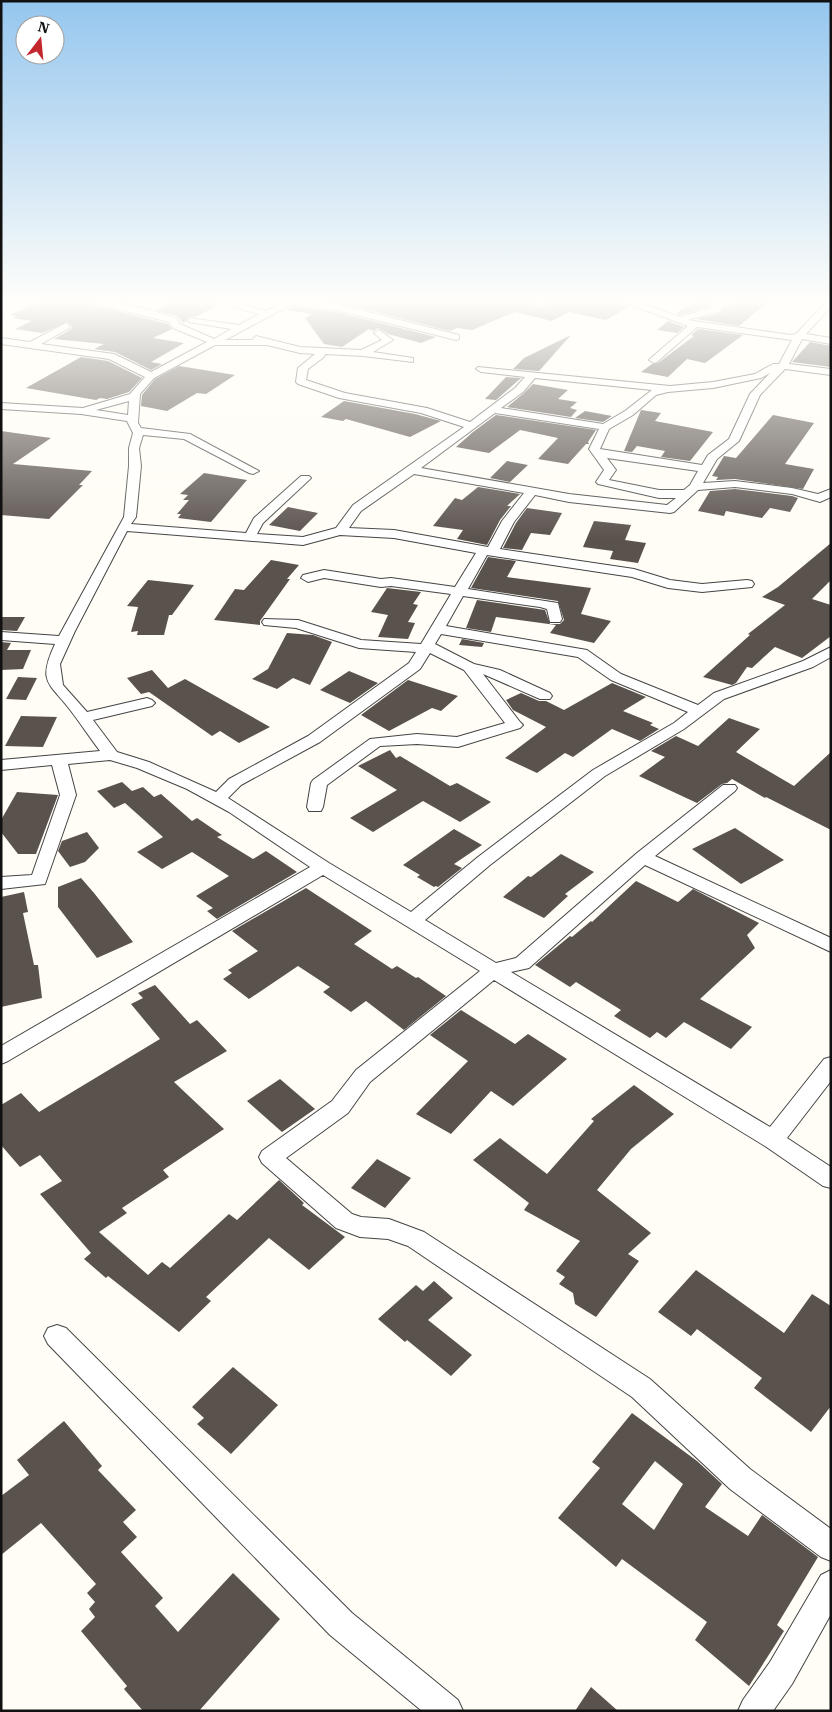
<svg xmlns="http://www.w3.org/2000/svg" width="832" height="1712" font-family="'IBM Plex Serif',serif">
	<rect width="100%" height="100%" fill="#fffdf5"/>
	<!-- building -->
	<path fill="#5a524d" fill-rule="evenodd" d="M43,300H80L82,302L168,324L172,329L153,338L184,343L151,362L162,364L151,370L115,352L94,349L104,344L54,339L71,329L72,326L67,322L42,333L15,329L32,321L13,318L17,316L10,315Z
		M177,300H212L215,304L219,305L195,317H188L187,321L183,323L177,316L155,310Z
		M313,300H528L537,308L545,305L541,300H620L622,304L630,306L606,320L569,312L552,321L515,312L472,330L457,328L450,331L336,302Z
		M706,300H722L711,302L709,307L680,315L676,314L690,303L695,304Z
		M748,300H770L739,326L697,319L721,313L723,308Z
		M292,306L336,312L436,337L421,343L388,334L378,328L374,331L369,329L342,347L324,344L305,318L312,314L286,310Z
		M668,321L684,327L677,333L657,330Z
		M698,329L743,335L705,363L687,359L668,377L641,372L652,364L658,363L694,336L691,335Z
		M571,335L539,371L513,369L524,358Z
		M810,342L831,346V367L792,362Z
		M81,357L108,361L142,378L129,392L107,399L100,398L96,400L26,388Z
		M179,366L235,375L206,394L197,393L167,411L141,406L142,395L155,379Z
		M506,377L521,378L496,400L485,399Z
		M533,384L568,390L558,399L577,402L570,408L577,410L571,417L507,407L524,393Z
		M344,401L415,414L441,421L410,437L346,419L343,421L321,417Z
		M641,410L661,413L655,421L713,432L690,461L661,457L665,451L637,446L632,452L624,451Z
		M585,411L612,416L603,422L575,418Z
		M496,415L596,430L588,442L589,444H586L568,464L538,459L558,438L520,430L489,453L456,447L473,432Z
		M773,415L814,423L785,464L814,469L803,489L735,479L716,480L718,477L712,476L724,456L736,458Z
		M1,431L51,438L13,464L92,471L79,485H83L49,519L1,515Z
		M507,461L528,465L510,482L490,478Z
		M204,473L247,480L211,522L178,518L181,514H177L189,500H183L188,495L180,494Z
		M478,487L520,494L507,506H511L500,520L487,545L457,539L463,530L433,526L455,498L462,500Z
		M735,489L792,496L798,498L790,512L770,508L762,518L726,511L724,516L698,511L710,491Z
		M288,507L318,513L300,531L269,525Z
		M527,508L562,513L550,535L531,533L522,550L503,548L516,523Z
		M594,521L631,525L625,540L646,543L638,563L610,559L613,551L583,547Z
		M831,543V580L812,599L831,605V636L802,658L775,647L752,668L747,667L736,683L732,685L703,677L750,635L748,634L785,605L762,597L778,587Z
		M488,557L516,561L507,577L591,588L581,614L611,621L594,643L550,633L556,625L496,617L491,632L466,628L477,600L545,610L550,624H560L564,620L558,601L471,588Z
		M271,560L299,565L287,579H290L260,621V625L214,620L235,589L244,590Z
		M148,580L194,585L172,615H169L164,635H137L138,631L131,632L138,607L127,606Z
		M387,588L421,592L413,604L418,605L408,622L415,623L408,639L378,637L388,615L371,612Z
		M1,617H25L17,631L1,630Z
		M287,633L313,635L332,642L310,685L293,678L277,689L252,679L268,669Z
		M462,639L484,643L482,647L459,645Z
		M1,642L11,643L7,650H31L23,669L1,670Z
		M152,670L168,688L185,679L270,727L239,743L220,731L212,736L149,692L141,694L127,678Z
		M349,671L378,683L350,703L320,690Z
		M18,677L37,678L26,700L6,699Z
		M408,680L458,696L441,711L432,708L389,731L361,715Z
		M612,683L646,697L623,711L653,723L650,725L659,729L640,741L612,729L573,757L565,753L537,773L505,758L546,727L513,710L506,700L521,693L539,701H546L564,710Z
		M21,716L57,717L43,747L5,746Z
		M729,718L760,729L736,752L794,786L831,752V830L766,797L765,798L732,779L727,783L722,784L697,803L639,776L665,757L651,751L676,736L698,746Z
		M390,750L396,758L400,756L450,786L457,783L491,802L460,822L423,801L373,832L350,818L397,790L358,766Z
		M122,782L132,791L143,787L154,797L161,794L192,821L197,818L222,835L217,837L253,859L266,851L297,872L217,919L207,911L213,908L196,896L229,876L192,852L162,869L137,852L163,837L125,803L114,808L97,791Z
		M17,792L58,795L36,854H18L1,832V820Z
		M735,828L784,860L741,884L692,849Z
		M454,829L482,845L454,864L462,868L438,887L436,886L434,887L417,877L420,875L403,865Z
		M87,832L99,848L85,862L70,867L58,851L62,841Z
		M561,854L594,872L565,894L568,896L544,918L503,897L528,876L531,877Z
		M81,878L94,893L133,942L97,958L58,907V887Z
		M636,881L678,902L693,889L759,923L747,935L755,948L700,999L752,1027L731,1049L684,1022L666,1038L657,1032L650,1038L614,1016L621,1010L576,982L570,987L535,965L570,936L572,937L591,921L592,922Z
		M306,888L372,931L354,944L392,969L397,966L416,978L418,977L446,996L404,1030L366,1001L351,1012L323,992L330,987L298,966L249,999L223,979L232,973L228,970L258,951L232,931Z
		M24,892L28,912L23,913L34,965H38L42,998L1,1007V897Z
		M155,985L190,1024L197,1020L227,1051L174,1082L224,1129L163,1170L169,1177L122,1208L127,1213L99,1232L148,1275L162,1262L170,1268L229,1214L237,1220L279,1180L304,1203L302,1205L345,1237L309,1270L269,1238L206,1297L211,1301L179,1332L108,1276L106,1278L84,1259L91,1253L40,1194L62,1181L40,1155L20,1167L1,1145V1105L21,1093L39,1112L160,1039L131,1004L143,998L138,993Z
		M461,1010L515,1044L528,1034L567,1059L513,1106L491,1091L451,1134L416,1114L468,1061L430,1035Z
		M280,1079L315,1109L282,1132L247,1101Z
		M634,1085L674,1114L631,1149L597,1190L651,1233L628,1254L639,1261L596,1317L575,1304L573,1293L559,1284L565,1277L556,1271L580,1241L524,1210L529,1203L473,1160L500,1138L547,1174L594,1121L591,1119Z
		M377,1159L411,1178L385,1208L351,1188Z
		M696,1270L784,1333L812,1294L831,1306V1406L811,1432L754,1388L762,1378L697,1329L691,1336L658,1312Z
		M434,1281L453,1298L428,1320L472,1355L451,1376L407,1340L405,1342L378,1319L416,1285L423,1291Z
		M233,1367L278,1405L231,1454L197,1424L204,1418L192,1407Z
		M632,1413L697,1461L722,1484L705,1507L748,1536L762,1515L818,1557L777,1625L784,1631L749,1686L695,1640L707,1622L622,1559L616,1567L558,1518L600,1468L592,1462ZM655,1461L683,1484L654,1530L622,1504Z
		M64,1421L102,1466L98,1470L136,1510L123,1522L137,1537L121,1552L163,1598L155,1606L178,1632L233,1573L280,1619L199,1711H143L124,1689L127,1686L81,1631L95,1617L89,1609L95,1602L87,1593L96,1584L41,1523L1,1555V1496L29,1475L17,1460Z
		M591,1687L618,1711H575Z"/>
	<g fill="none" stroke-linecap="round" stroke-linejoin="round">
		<!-- minor casing -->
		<g stroke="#444" stroke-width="2">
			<path id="minor" d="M82,300C108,297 150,310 176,318L180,324L214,339L231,329L189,322V318L239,325L259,314L215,302L214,300H226L266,311L286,300H300L336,304L459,335V339L456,340L336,310L292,304L225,340H252L256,336L300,347L361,350L382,340L374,333L379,330L393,340L373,352L413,358V362L363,356L325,354L324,357L308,369L306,380L345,393L427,408L470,422L515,388L525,377L481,372L476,369L478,367L670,386L713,382L755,374L773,364H779L792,340L697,327L657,362L654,363L649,360L651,358L688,326L623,302L622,300H633L680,317L711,308V304L728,300H740L739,302L721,307V311L688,320L790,335L796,334L828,300H831V307L806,334L831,338V344L802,339L789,364L831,369V375L785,369L760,395L739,441L717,459L703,483L735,481L792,488L818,494L831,489V497L820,502L792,494L735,487L698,490L674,512L670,513L569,502L535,495L514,522L500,549L634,569L670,580L702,584L747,580L752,581L754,584L752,587L702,592L668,588L632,577L487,555L468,589L558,603L562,619L560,622H550L547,609L540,607L463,596L446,626L587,650L621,674L698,705L714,693L803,661L831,647V657L813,667L724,699L684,729L605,776L490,865L425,920L496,963L516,958L637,853L723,785H735L737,788L735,791L655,856L831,938V952L645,865L529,968L511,972L770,1127L824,1059L831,1057V1081L787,1138L831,1167V1188L823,1186L765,1146L494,980L370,1082L348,1113L286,1158L352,1214L361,1217L389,1219L424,1232L650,1379L750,1469L831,1529V1561L821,1557L730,1489L632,1397L408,1246L388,1239L360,1237L336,1228L262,1163L259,1157L262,1151L332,1101L356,1070L480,971L323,875L8,1061L1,1064V1046L310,867L229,812L187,789L137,768L110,760L68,764L76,795L45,884L1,889V877L32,875L60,795L52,765L1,770V760L100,751C90,738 81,724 71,711C49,682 37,683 55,644L1,640V632L59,636L124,517L129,466V448L133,433L127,421L81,414L1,409V403L83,408L130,394L145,377L109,359L1,344V338L30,342L66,323L70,326L69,328L41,344L114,354L151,372L207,342L173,328L169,322ZM215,345H267L300,353L315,354L298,368L296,382L298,384L339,398L421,413L464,427L353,505L336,528L303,537L257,534L263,523L309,480L311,478L309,476H301L254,518L246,533L131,524L136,517L141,466L139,448L143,435L184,439L249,473L253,474L259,471L190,434L141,428L138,423L140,394L154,378ZM770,373L750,394L729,439L708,455L702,465L600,449L609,429L633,415L656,395L668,392L713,388L761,378ZM535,378L652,390L625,411L603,424L501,408L523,392ZM129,401L128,415L96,410ZM495,413L599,429L589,449L604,470L596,482L598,484L659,498H676L667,505L569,494L421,468ZM607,458L698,471L690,485L684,490H659L609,480L616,470ZM414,474L524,493L502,521L488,547L394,530L349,528L361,511ZM127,531L303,545L340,535L394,538L476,553L455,587L391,578L381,579L324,570L303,575L301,578L308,582L324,578L381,587L391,586L451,594L421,644L361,640L298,620L264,619L262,622L264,625L296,628L359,648L416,652L409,663L308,736L229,779L216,792L149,762L117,752L93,720L152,706L155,703L152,700L147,698L87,712L63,685L60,664L75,631ZM441,634L578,657L611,680L688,712L674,723L593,770L478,857L411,912L329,863L228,798L241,785L320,742L420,669L430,653L464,670L505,723L457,737L417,734L370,739L313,780L311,783L307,807L309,811H321L323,807L327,785L380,746L417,744L458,747L520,728L523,725L520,722L483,674L540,699H550L552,696L550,693L500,670L474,664L435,644Z
				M530,300H539L543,304L536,306Z
				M57,1325L66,1328L352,1613L458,1700L463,1711H422L330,1635L48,1344L44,1336L48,1328Z
				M831,1570V1614L792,1684L773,1711H738L743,1700L770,1662L821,1575Z"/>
		</g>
		<!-- minor -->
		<use href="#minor" fill="#fff" fill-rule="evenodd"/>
	</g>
	<!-- sky -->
	<linearGradient id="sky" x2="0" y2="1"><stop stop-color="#95c6ee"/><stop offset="0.56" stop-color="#fffefa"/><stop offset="1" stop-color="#fffefa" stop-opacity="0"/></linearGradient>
	<rect width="832" height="539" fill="url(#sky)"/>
	<!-- border -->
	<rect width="832" height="1712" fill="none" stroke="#111111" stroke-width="5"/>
	<!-- north arrow -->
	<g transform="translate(40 40) rotate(16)"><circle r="24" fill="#ffffff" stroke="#a0a0a0"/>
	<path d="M0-4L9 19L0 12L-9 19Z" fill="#c4262e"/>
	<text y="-8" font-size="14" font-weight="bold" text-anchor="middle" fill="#111111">N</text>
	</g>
</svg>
